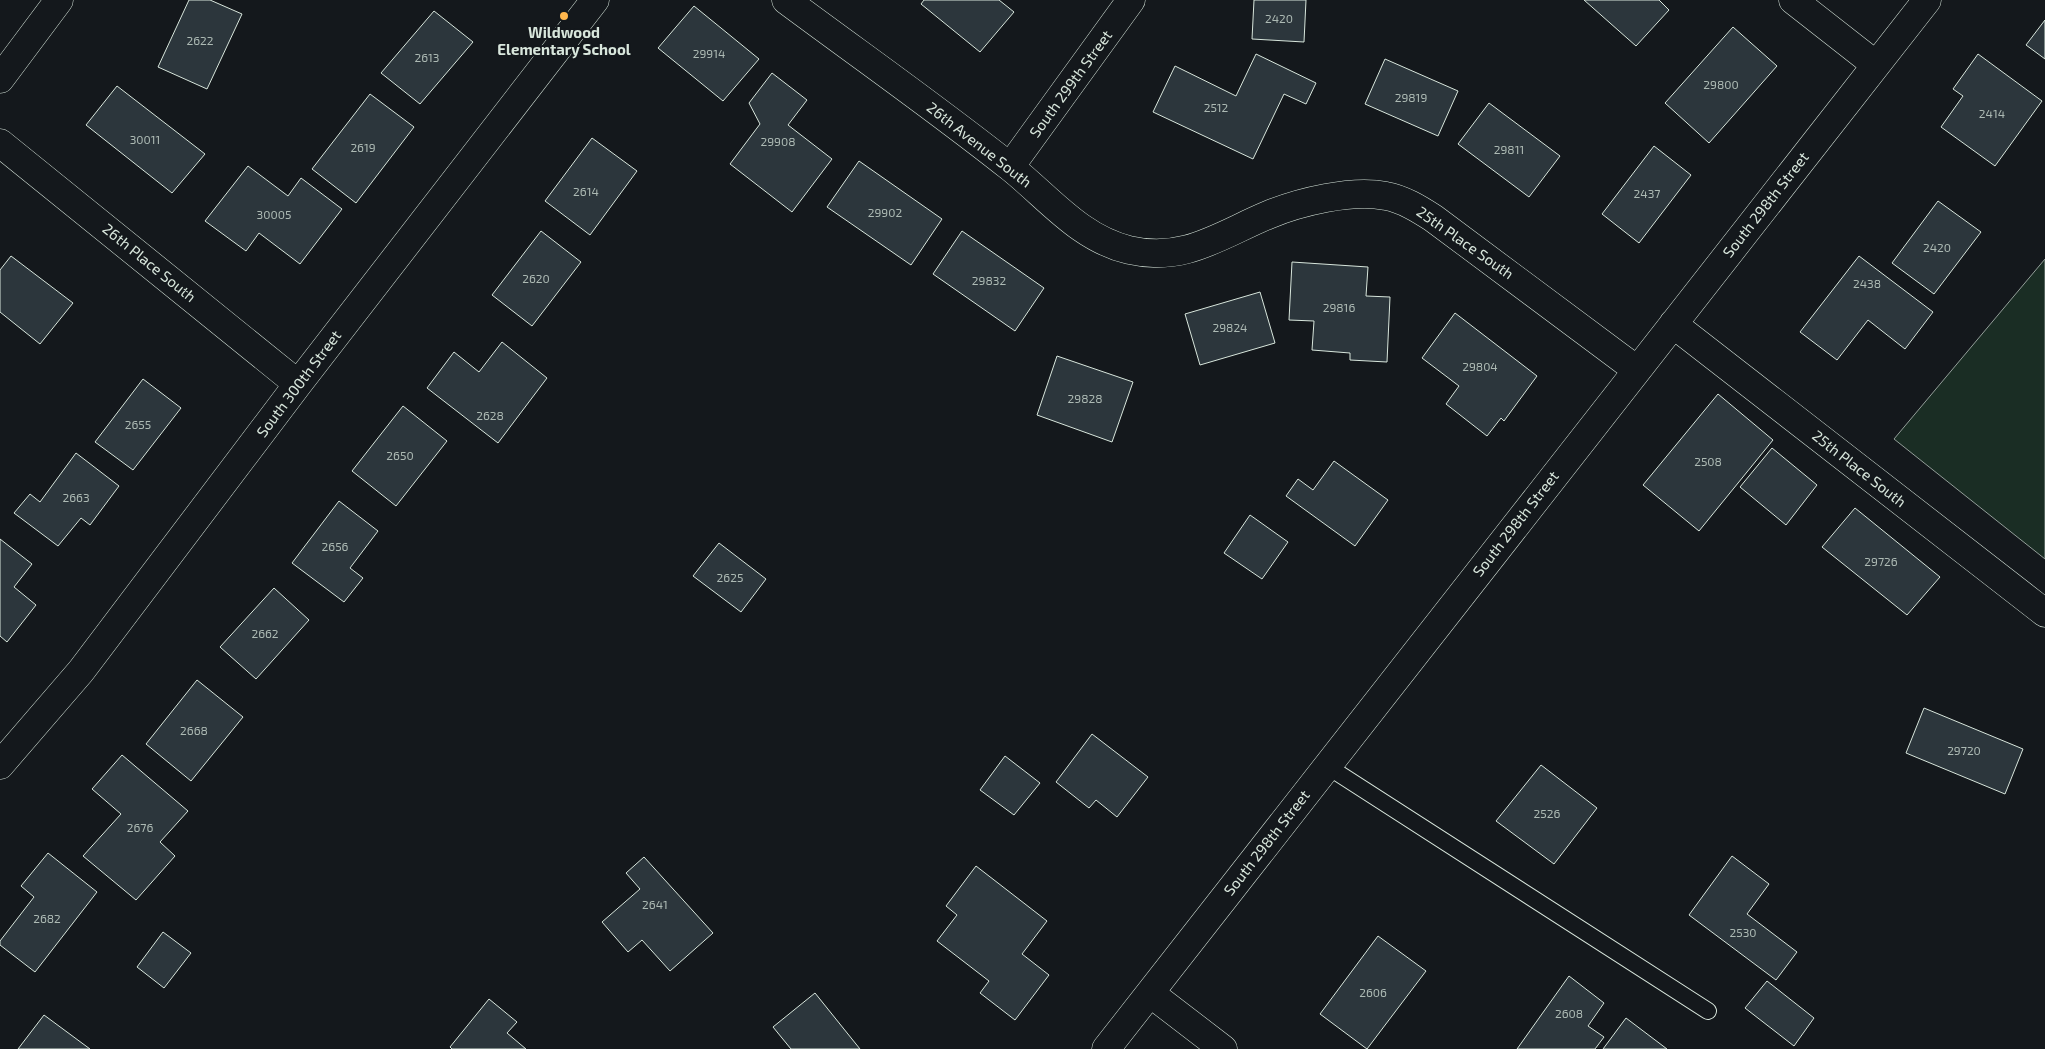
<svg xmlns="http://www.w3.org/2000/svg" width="2045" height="1049" font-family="'Exo 2',sans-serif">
	<rect width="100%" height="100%" fill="#14181c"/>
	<!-- green -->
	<path fill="#1a2d24" stroke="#939e99" d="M2045,259V559L1894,439Z"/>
	<!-- building -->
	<path fill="#2c363c" stroke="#d8e6dc" d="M189,0H210L242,14L207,89L158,67Z
		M924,0H999L1014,12L980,52L921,4Z
		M1254,0H1306L1304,42L1252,39Z
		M1584,0H1659L1669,10L1636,46Z
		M694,6L759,59L723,101L658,48Z
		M434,11L473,42L420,104L381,73Z
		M2045,20V59L2026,45Z
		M1733,27L1777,66L1709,143L1665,103Z
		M1256,54L1316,83L1306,104L1284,94L1253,159L1153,112L1175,66L1236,96Z
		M1978,54L2042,101L1995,166L1941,127L1963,96L1953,89Z
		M1385,59L1458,91L1438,136L1365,104Z
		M772,73L807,100L788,125L832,159L792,212L730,164L760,124L749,103Z
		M117,86L205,154L172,193L86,125Z
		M370,94L414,127L356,203L312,169Z
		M1489,103L1560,156L1529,197L1458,144Z
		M592,138L637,171L590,235L545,201Z
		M1654,146L1691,175L1639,243L1602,214Z
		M859,161L942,219L911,265L827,207Z
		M248,166L288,196L301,178L342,209L300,264L259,233L246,251L205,221Z
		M1938,201L1981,232L1934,294L1892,263Z
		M541,231L581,262L532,326L492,295Z
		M962,231L1044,288L1015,331L933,274Z
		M11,256L73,303L40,344L0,312V270Z
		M1859,256L1933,312L1905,349L1868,320L1837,360L1800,332Z
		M1292,262L1368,267L1366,296L1390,297L1387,362L1350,360V353L1312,350L1314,321L1289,320Z
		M1260,292L1275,343L1200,365L1185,314Z
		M1455,313L1537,376L1504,421L1501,418L1487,436L1446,404L1459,386L1422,358Z
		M502,342L547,378L498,443L427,388L454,352L479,372Z
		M1057,356L1133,382L1112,442L1037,415Z
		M143,379L181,408L133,470L95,442Z
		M1718,394L1773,440L1699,531L1643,485Z
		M403,406L447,441L396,506L352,471Z
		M1772,448L1817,485L1786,525L1740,487Z
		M76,453L119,486L90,525L81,518L58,546L14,513L30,494L40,502Z
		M1334,461L1388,500L1355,546L1286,496L1298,479L1313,490Z
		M339,501L378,531L350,568L363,578L344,602L292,563Z
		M1855,508L1940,577L1907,615L1822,547Z
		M1250,515L1288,542L1262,579L1224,553Z
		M0,539L32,564L14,587L36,605L7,642L0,636Z
		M719,543L766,579L741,612L693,576Z
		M274,588L309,620L256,679L220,647Z
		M197,680L243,717L191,781L146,744Z
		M1924,708L2023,749L2005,794L1906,753Z
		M1092,734L1148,777L1117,817L1096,800L1089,808L1056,782Z
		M122,755L188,811L160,842L175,856L136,900L83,856L121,814L92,789Z
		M1005,756L1040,783L1014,815L980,790Z
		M1541,765L1597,808L1554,864L1496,821Z
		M48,853L97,892L35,972L0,945V941L34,897L21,886Z
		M1732,856L1769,884L1747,914L1797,952L1776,980L1689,915Z
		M644,857L713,933L670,971L642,940L628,952L602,922L640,889L626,873Z
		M976,866L1047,921L1022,954L1049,975L1015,1020L980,993L989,981L937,941L957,915L946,906Z
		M163,932L191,953L164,988L137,967Z
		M1378,936L1426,971L1367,1049L1320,1014Z
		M1569,976L1604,1003L1588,1026L1604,1037L1595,1049H1517Z
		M1767,981L1814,1018L1794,1046L1745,1008Z
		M815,993L860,1049H791L773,1027Z
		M489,999L517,1022L507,1033L526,1049H452L450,1047Z
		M44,1015L90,1049H18Z
		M1626,1018L1667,1049H1603Z"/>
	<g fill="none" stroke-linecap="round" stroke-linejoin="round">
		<!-- service casing -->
		<g stroke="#d8e6dc" stroke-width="18">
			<path id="service" d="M1327,766L1708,1011"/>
		</g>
		<!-- minor casing -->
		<g stroke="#d8e6dc" stroke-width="29">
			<path id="minor" d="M786,0C860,55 937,109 1010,167C1048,197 1079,238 1129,250C1184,263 1220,235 1268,215C1299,202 1352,189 1386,196C1403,199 1419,209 1433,218L1637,370
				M1793,0L1876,65
				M0,79L59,0
				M0,143L298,384
				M1010,167L1131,0
				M1673,324L2045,613
				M0,765L81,671L298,384L595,0
				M1150,993L1223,1049
				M1106,1049L1927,0"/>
		</g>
		<!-- service -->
		<use href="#service" stroke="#14181c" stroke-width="16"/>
		<!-- minor -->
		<use href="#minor" stroke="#14181c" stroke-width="28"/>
	</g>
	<!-- markers -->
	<circle fill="#ffb74d" stroke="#14181c" stroke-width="2" cx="564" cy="16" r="5"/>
	<g text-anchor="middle" stroke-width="4" stroke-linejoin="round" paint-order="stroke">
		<!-- number labels -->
		<g font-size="12" fill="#adbab4">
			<text x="1279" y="23">2420</text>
			<text x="200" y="45">2622</text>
			<text x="709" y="58">29914</text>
			<text x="427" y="62">2613</text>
			<text x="1721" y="89">29800</text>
			<text x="1411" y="102">29819</text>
			<text x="1216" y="112">2512</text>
			<text x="1992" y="118">2414</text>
			<text x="145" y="144">30011</text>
			<text x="778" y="146">29908</text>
			<text x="363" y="152">2619</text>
			<text x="1509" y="154">29811</text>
			<text x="586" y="196">2614</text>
			<text x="1647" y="198">2437</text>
			<text x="885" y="217">29902</text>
			<text x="274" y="219">30005</text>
			<text x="1937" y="252">2420</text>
			<text x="536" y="283">2620</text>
			<text x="989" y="285">29832</text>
			<text x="1867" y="288">2438</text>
			<text x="1339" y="312">29816</text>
			<text x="1230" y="332">29824</text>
			<text x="1480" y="371">29804</text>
			<text x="1085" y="403">29828</text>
			<text x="490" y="420">2628</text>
			<text x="138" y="429">2655</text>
			<text x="400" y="460">2650</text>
			<text x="1708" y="466">2508</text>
			<text x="76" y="502">2663</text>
			<text x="335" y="551">2656</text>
			<text x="1881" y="566">29726</text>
			<text x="730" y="582">2625</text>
			<text x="265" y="638">2662</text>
			<text x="194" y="735">2668</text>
			<text x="1964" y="755">29720</text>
			<text x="1547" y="818">2526</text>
			<text x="140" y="832">2676</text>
			<text x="655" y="909">2641</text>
			<text x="47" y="923">2682</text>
			<text x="1743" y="937">2530</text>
			<text x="1373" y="997">2606</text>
			<text x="1569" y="1018">2608</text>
		</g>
		<!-- poi labels -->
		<g font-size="15" font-weight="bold" fill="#d8e6dc" stroke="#14181c">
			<text x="564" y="38">Wildwood<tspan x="564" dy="17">Elementary School</tspan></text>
		</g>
		<!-- street labels -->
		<g font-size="15" fill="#d8e6dc" stroke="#14181c">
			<text transform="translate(1071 84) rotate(-54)" y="5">South 299th Street</text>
			<text transform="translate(979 145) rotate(38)" y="5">26th Avenue South</text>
			<text transform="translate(1766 205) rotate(-52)" y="5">South 298th Street</text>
			<text transform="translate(1465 243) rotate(35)" y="5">25th Place South</text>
			<text transform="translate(149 263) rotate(39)" y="5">26th Place South</text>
			<text transform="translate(299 384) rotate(-53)" y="5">South 300th Street</text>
			<text transform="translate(1859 469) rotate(38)" y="5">25th Place South</text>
			<text transform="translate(1516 524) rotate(-52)" y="5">South 298th Street</text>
			<text transform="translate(1267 843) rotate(-52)" y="5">South 298th Street</text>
		</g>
	</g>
</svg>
